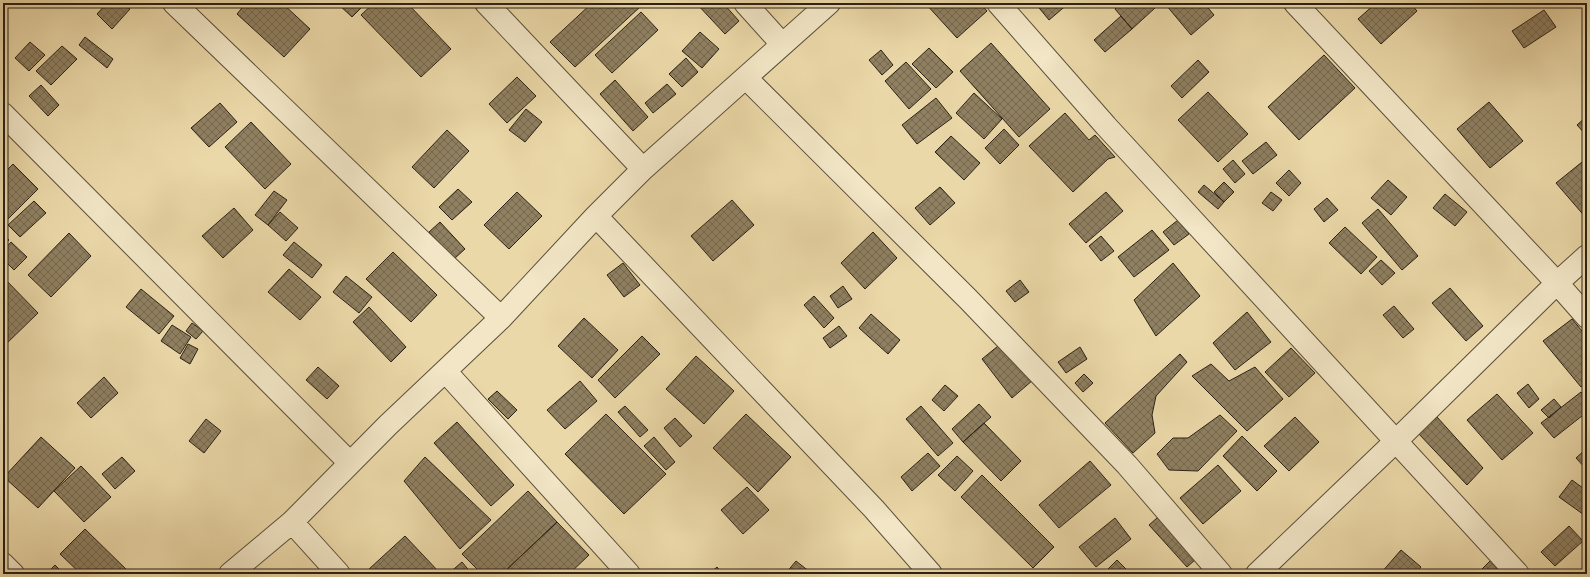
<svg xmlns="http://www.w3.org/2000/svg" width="1590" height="577" font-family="Alegreya,serif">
	<defs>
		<pattern id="building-cross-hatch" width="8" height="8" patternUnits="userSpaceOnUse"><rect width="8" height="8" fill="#8f8061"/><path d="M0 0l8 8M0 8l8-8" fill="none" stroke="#75684f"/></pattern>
	</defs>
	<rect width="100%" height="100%" fill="#ebd8a8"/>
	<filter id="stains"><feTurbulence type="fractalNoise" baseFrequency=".005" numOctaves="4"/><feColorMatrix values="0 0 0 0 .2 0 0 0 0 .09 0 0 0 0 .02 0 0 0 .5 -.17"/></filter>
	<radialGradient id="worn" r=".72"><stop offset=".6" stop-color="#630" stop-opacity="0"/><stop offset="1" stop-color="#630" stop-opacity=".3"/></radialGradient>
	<!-- building -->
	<path fill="url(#building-cross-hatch)" stroke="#2b2115" d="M107,3H123L130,9L112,29L97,14Z
		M246,3H282L310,29L284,57L237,14Z
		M337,3H366L352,17Z
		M374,3H407L451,49L421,77L361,15Z
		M592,3H636L640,7L575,67L550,42Z
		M696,3H723L739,21L725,34Z
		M925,3H980L987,11L957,38Z
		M1035,3H1069L1049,20Z
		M1121,3H1151L1155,8L1132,29L1115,9Z
		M1168,3H1204L1214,15L1191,35L1166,5Z
		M1376,3H1410L1417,11L1381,44L1358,19Z
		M1544,10L1556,27L1524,48L1512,31Z
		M641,12L658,30L612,73L595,55Z
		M1121,16L1132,29L1105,52L1094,40Z
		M700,32L719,49L702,68L682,51Z
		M85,37L113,59L107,68L79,45Z
		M30,42L45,55L29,71L15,58Z
		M991,43L1050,109L1019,137L960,71Z
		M62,46L77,59L51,85L36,71Z
		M929,48L953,72L936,88L912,64Z
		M881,50L893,65L882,75L869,60Z
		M1324,55L1355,88L1299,140L1268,107Z
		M686,58L698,72L682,87L669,74Z
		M1198,60L1209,72L1182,98L1171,86Z
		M906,62L931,89L909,109L885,81Z
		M517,77L536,96L507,123L489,104Z
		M615,80L648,117L633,131L600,94Z
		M667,84L676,94L653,113L645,103Z
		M41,85L59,105L48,116L29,96Z
		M1208,92L1248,134L1218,162L1178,120Z
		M974,93L1002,119L984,139L956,113Z
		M936,98L952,118L917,144L902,125Z
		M1489,102L1523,141L1490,168L1457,129Z
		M220,103L237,122L209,147L191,128Z
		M526,109L542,122L525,142L509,130Z
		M1065,113L1089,140L1095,135L1115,157L1108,159L1073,192L1029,146Z
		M1587,116V136L1577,125Z
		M251,122L291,164L265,189L225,147Z
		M1004,129L1019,145L1000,164L985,148Z
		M447,130L469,151L434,188L412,167Z
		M951,136L980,163L964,180L935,152Z
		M1266,142L1277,155L1253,174L1242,161Z
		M1587,158V219L1556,183Z
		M1233,160L1245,174L1235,183L1223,169Z
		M13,164L38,189L4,223L3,221V174Z
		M1289,170L1301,183L1289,196L1276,183Z
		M1388,180L1407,197L1391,215L1371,198Z
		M1224,182L1234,192L1224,202L1214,192Z
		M1204,185L1224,202L1218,209L1198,192Z
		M940,187L955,203L930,225L915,208Z
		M458,189L472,202L452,220L439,207Z
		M274,191L287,200L268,225L255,215Z
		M517,192L542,216L509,249L484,225Z
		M1106,192L1123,211L1086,243L1069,224Z
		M1271,192L1282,200L1273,211L1262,203Z
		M1445,194L1467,212L1455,226L1433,208Z
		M1327,198L1338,210L1324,222L1314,209Z
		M732,200L754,225L713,261L691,236Z
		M34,201L46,213L20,237L8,225Z
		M234,208L253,230L223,258L202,236Z
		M1378,209L1418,256L1402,270L1362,223Z
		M280,212L298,228L286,241L268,225Z
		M1178,220L1189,234L1174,245L1163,232Z
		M440,222L465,249L454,259L429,232Z
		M1345,227L1377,257L1361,274L1329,243Z
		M1152,230L1169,250L1134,277L1118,257Z
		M873,232L897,258L865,289L841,263Z
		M69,233L91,256L51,297L28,275Z
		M3,234L9,240L3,246Z
		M1101,236L1114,251L1101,261L1089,246Z
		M11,242L27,257L14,270L3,259V251Z
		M294,242L322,265L312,278L283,255Z
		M393,252L437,295L411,322L366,279Z
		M1381,260L1395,273L1382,285L1369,271Z
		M623,263L640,285L624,297L607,275Z
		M1173,263L1200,296L1156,336L1134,300Z
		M289,269L321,297L300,320L268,292Z
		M346,276L372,297L359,313L333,292Z
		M3,277L38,313L3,347Z
		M1020,280L1029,292L1015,302L1006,291Z
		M843,286L852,299L838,308L830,296Z
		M1450,288L1483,326L1466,341L1432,303Z
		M141,289L174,316L159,334L126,307Z
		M814,296L834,318L824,328L804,305Z
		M1394,306L1414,329L1403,338L1383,315Z
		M369,307L406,347L391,362L353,322Z
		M1247,312L1271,342L1235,370L1213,343Z
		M871,314L900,340L888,354L859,328Z
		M584,318L618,350L592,378L558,346Z
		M1572,319L1587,337V382L1581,387L1543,341Z
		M192,323L203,331L196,339L186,331Z
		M172,325L191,337L180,354L161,341Z
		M839,326L847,336L830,348L823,338Z
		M642,336L660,354L615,398L598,380Z
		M1003,342L1033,380L1012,398L982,359Z
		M188,344L198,349L190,364L180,358Z
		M1080,347L1087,359L1066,373L1058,362Z
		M1291,348L1315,373L1289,397L1265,372Z
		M1180,354L1187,362L1156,396L1152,415L1155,433L1133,453L1105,423Z
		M696,356L734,391L704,424L666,389Z
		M1211,364L1229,381L1255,367L1283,399L1247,431L1192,376Z
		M318,367L339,386L327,399L306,380Z
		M1084,374L1093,383L1083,392L1075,383Z
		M104,377L118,393L91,418L77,403Z
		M580,381L597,401L565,429L547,410Z
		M1528,384L1539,399L1529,408L1517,393Z
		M945,385L958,396L944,411L932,400Z
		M497,391L517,410L508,419L488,399Z
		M1581,392L1587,400V412L1554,438L1541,423Z
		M1497,394L1533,433L1502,460L1467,420Z
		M1554,399L1561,407L1549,418L1541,410Z
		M979,404L991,417L963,442L952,429Z
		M625,406L648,430L640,437L618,412Z
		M921,406L953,443L938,456L906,419Z
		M606,414L666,474L624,514L565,454Z
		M746,414L791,457L758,492L713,448Z
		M1220,415L1237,431L1198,471L1169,470L1157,454L1173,438H1188Z
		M1295,417L1319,442L1289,471L1264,446Z
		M1437,417L1483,468L1467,485L1418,433Z
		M675,418L692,436L680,447L664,428Z
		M206,419L221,431L204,453L189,441Z
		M457,422L514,485L491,506L434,443Z
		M984,423L1021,461L1001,481L963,442Z
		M1242,436L1277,471L1257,491L1223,456Z
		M41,437L75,468L38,508L4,477Z
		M654,437L675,462L666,470L644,446Z
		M1587,448V470L1576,458Z
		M928,453L940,466L912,491L901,477Z
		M957,456L973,471L955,491L938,475Z
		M122,457L135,471L115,489L102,474Z
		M425,457L491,520L460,549L404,481Z
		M1090,461L1111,485L1059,528L1039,505Z
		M1218,465L1241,491L1203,524L1180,498Z
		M81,466L111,497L84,522L54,491Z
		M982,475L1054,547L1033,568L961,497Z
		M1572,480L1587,491V517L1559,497Z
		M747,487L769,510L743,534L721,510Z
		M528,491L557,522L502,574H482L462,554Z
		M1166,510L1204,552L1187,567L1149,525Z
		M1115,518L1131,539L1096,567L1079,547Z
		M557,522L589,555L569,574H502Z
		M1569,526L1583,541L1555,566L1541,552Z
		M85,529L131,574H81L60,554Z
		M405,536L439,572L437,574H371L368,570Z
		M1401,550L1421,567L1415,574H1382L1381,573Z
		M1494,557L1511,574H1477Z
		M1117,560L1131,574H1103Z
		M796,561L810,572L809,574H785Z
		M462,562L472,574H448Z
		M55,565L64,574H49L48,572Z
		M717,567L723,574H709Z"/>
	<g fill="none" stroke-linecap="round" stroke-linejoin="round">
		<!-- minor casing -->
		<g stroke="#5b4f3a" stroke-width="24">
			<path id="minor" d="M174,3L501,318
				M486,3L643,169
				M745,3L782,44
				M998,3L1106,126L1518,574
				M1295,3L1557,283L1587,317
				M746,78L968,299L1127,465L1221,574
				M3,114L350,463
				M596,216L874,509L931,574
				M446,372L629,574
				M292,522L339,574
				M3,564L13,574
				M230,574L292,522L388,425L501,318L596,216L643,169L829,3
				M1257,574L1396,441L1557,283L1587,256"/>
		</g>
		<!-- minor -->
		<use href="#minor" stroke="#f2e6c6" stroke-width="22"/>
	</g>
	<!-- margin -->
	<rect width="1590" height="577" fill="none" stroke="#ebd8a8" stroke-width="16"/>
	<rect x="4" y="4" width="1582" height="569" fill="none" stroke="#2b2115" stroke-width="2"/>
	<rect x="8" y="8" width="1574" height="561" fill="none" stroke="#2b2115"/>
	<rect width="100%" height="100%" filter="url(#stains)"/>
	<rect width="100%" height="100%" fill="url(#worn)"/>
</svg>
